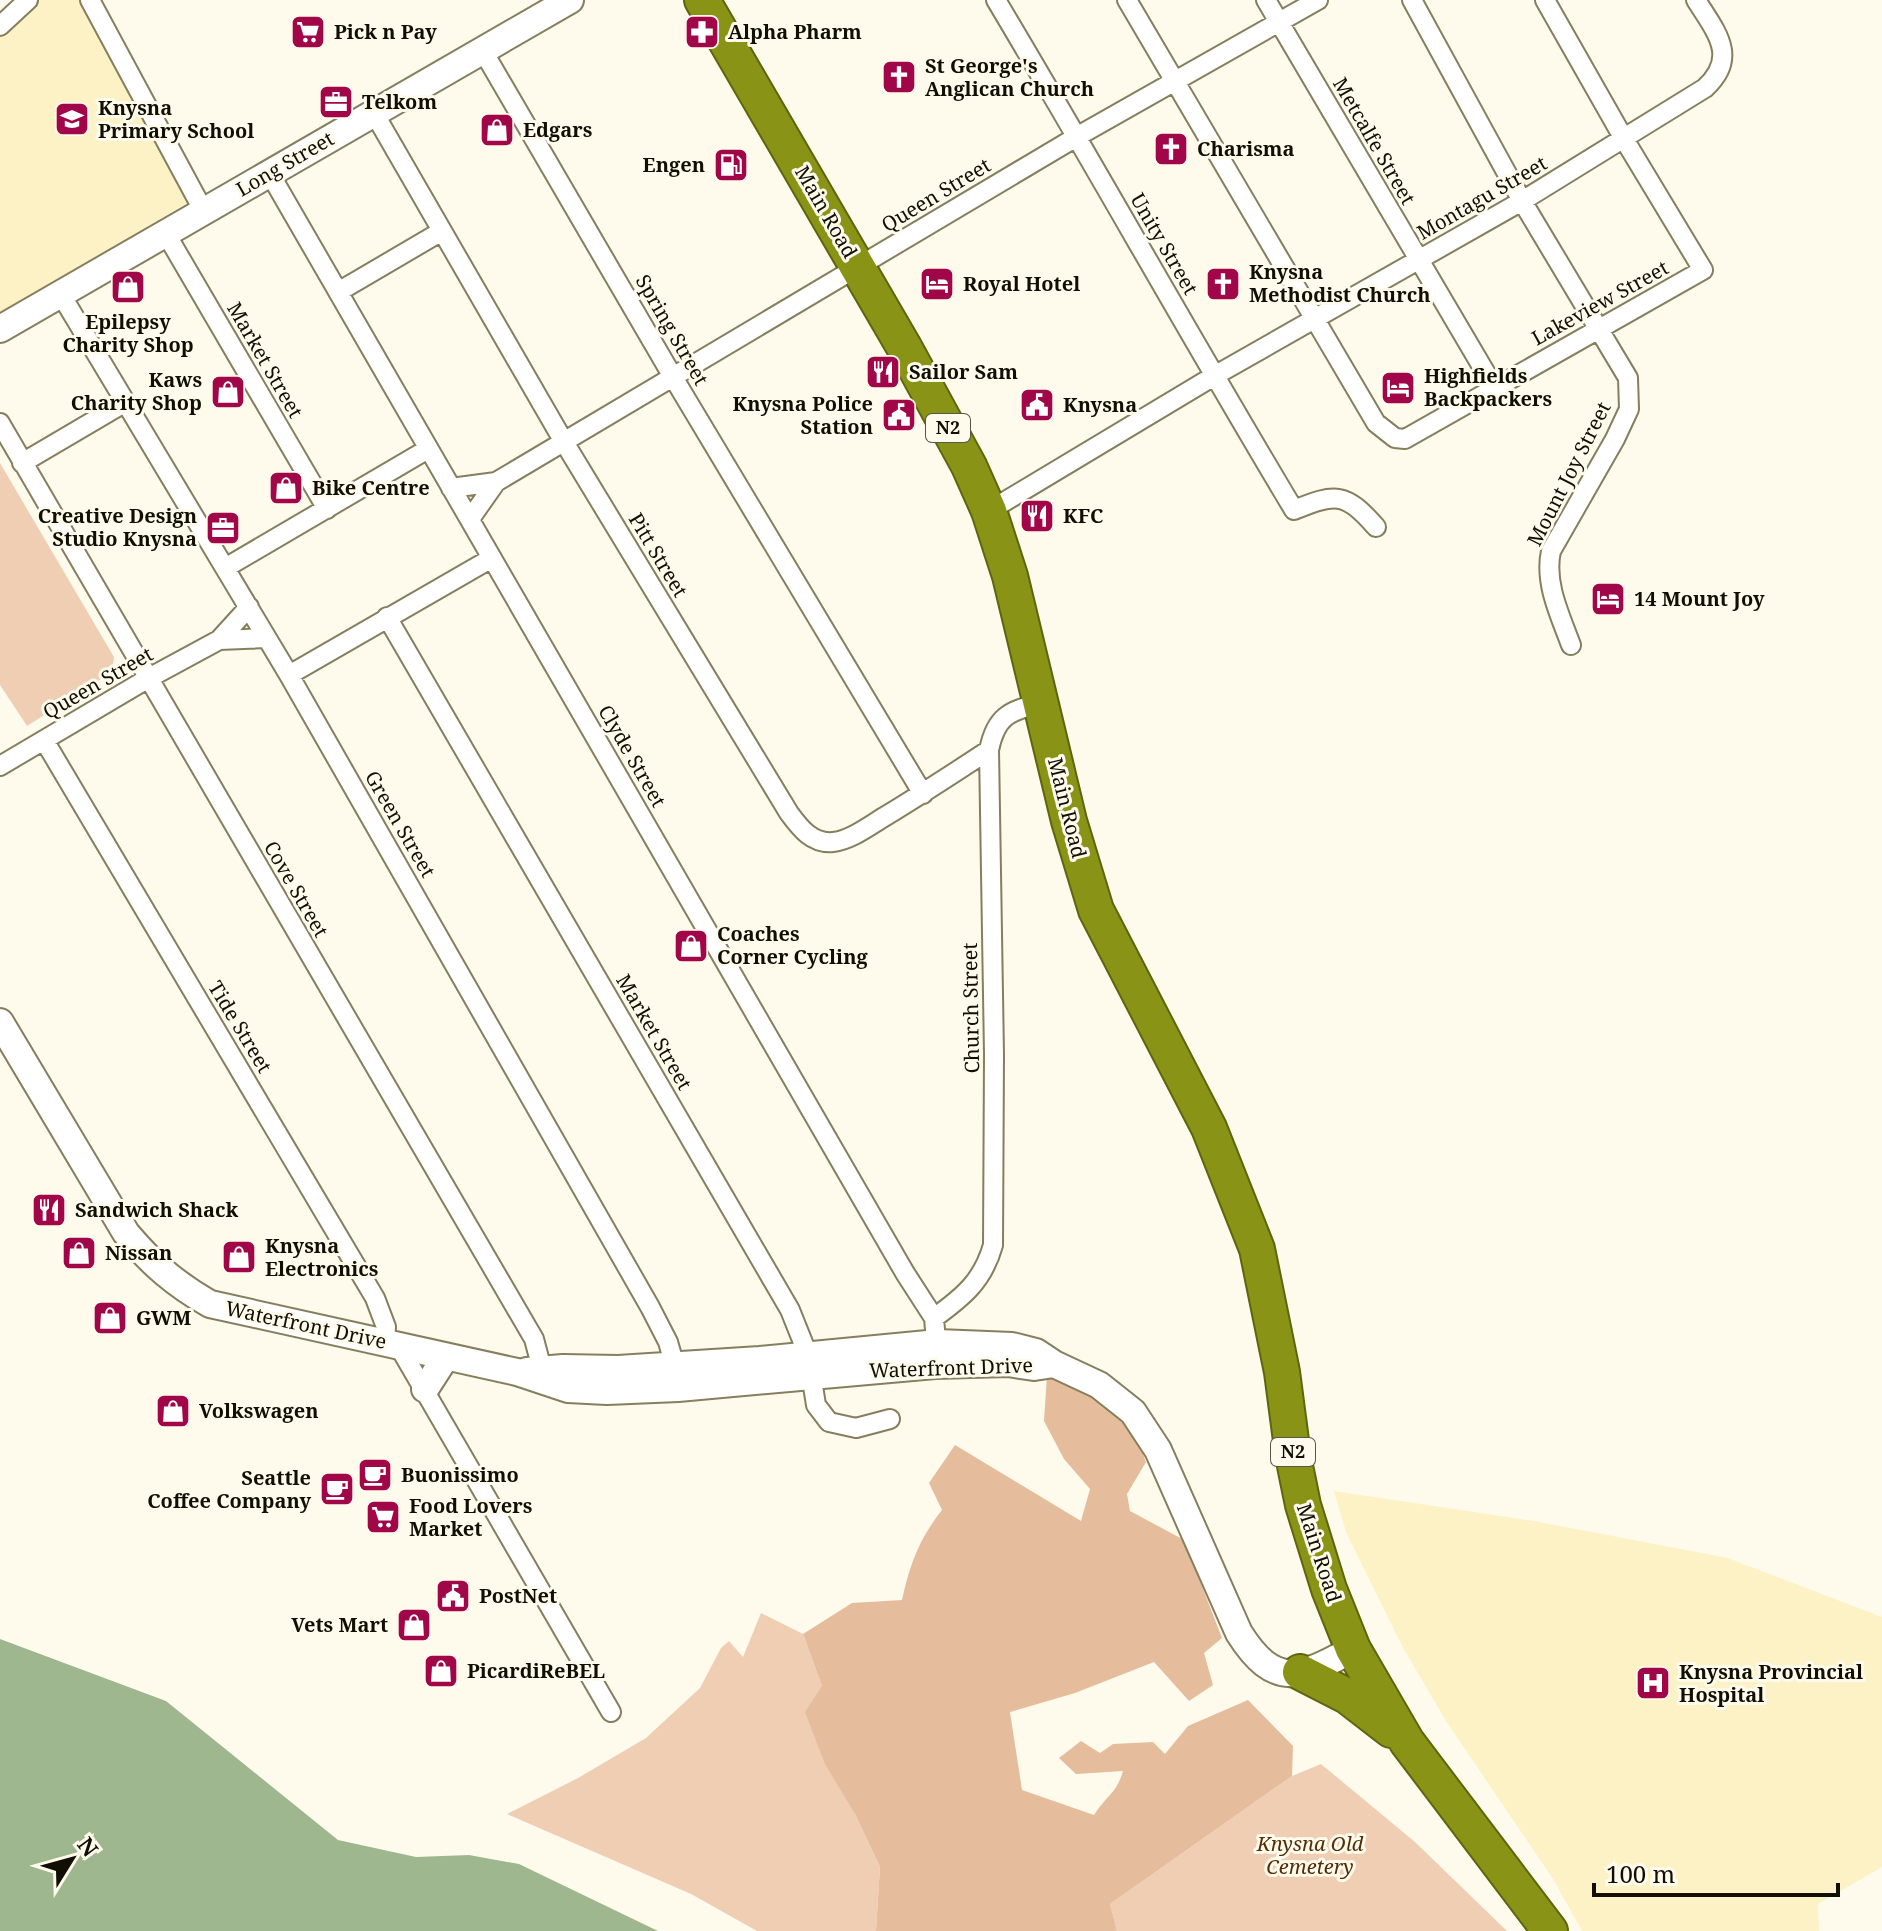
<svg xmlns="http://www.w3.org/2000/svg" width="1882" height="1931" font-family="'Noto Serif',serif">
	<rect width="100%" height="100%" fill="#fefbed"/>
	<!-- built -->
	<path fill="#fcf2c5" d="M38,0H84L187,203L0,312V36Z
		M1334,1491L1534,1521L1728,1558L1882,1617V1867L1818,1904L1819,1931H1582L1553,1879L1446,1721L1402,1646L1346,1532Z"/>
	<!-- green -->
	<path fill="#efceb4" d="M0,463L114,657L112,672L27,726L0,685Z
		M761,1613L803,1634L822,1686L855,1814L880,1867L876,1931H757L691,1894L507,1814L578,1778L646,1738L700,1688L721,1648L729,1641L743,1657Z
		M1321,1764L1415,1842L1507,1931H1117L1110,1904L1292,1776Z"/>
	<!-- forest -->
	<path fill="#e5bc9c" d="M1047,1376L1075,1381L1128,1416L1146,1462L1127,1494L1130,1511L1184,1540L1222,1638L1204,1653L1213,1685L1189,1701L1154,1662L1075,1693L1010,1712L1022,1790L1094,1815C1106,1796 1117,1793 1123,1771L1076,1774L1059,1758L1081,1741L1100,1753L1113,1744L1153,1742L1165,1754L1188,1726L1248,1700L1293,1746L1292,1776L1110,1904L1117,1931H876L880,1867L855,1814L825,1764L805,1712L822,1686L803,1634L852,1603L902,1600C910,1564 919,1539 942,1510L929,1483L955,1445L1081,1521L1090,1489L1064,1459L1044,1421Z"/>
	<!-- water -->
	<path fill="#9fb78e" d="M0,1639L166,1701L338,1840L416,1857L469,1855L519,1864L658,1931H0Z"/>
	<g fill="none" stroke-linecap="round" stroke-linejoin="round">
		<!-- street casing -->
		<g stroke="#867e5d" stroke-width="22">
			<path id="street" d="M90,0L203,210
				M996,0C1097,169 1193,342 1294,510C1336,493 1345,492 1376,527
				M1127,0L1376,423L1395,438L1405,439L1703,270L1624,139L1545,0
				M1266,0L1494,387
				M1412,0L1522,201L1628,378L1629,409L1615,439L1551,551C1544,583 1560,615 1571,645
				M0,26L28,0
				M483,51L673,377L923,794
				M374,113L564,442L789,813C800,828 812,844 833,842C851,840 869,826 884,817C919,796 954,773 989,750
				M270,174L905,1273L934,1318L937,1352
				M165,232L327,509
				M338,292L442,231
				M60,293L289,675L650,1307L668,1342L677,1373
				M0,423L534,1339L542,1369V1379
				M22,463L124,403
				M451,488L496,482L1078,136L1318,0
				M989,511L1214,376L1522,201L1705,88C1739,57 1716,32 1696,0
				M470,519L496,482
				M225,568L428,449
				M387,617L790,1310L808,1355L816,1405L829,1422L856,1428L890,1419
				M219,640L267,638
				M289,675L492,558
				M44,740L375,1298L386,1327L385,1342
				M0,766L147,679L219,640L249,607
				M934,1318C963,1297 983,1281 993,1245L994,1055L989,750C996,716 1009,711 1041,703
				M398,1345L611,1712"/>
		</g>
		<!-- secondary casing -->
		<g stroke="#867e5d" stroke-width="30">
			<path id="secondary" d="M0,329L570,0
				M0,1022L126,1233C152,1264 175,1284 210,1304L517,1372L568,1389L607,1391L678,1388L935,1365L1008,1363L1034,1367L1054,1364
				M527,1371L563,1368L618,1369L760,1360L938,1343L1012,1346L1036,1352L1054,1364L1099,1385L1133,1412L1158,1450L1239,1633C1275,1690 1301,1678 1353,1649
				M425,1389L445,1358"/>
		</g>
		<!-- highway casing -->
		<g stroke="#5f640f" stroke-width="38">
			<path id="highway" d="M702,0L904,347L969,466L989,511L1010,576L1069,821L1096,910L1209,1128L1257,1249L1282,1372L1293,1456L1303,1505L1329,1589L1353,1649L1407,1742L1550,1931
				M1300,1672L1347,1696L1391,1730"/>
		</g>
		<!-- street -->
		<use href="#street" stroke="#fff" stroke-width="18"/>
		<!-- secondary -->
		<use href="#secondary" stroke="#fff" stroke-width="26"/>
		<!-- highway -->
		<use href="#highway" stroke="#899315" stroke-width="34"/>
	</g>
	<!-- icons -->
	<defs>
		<g id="supermarket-square" transform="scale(1.8)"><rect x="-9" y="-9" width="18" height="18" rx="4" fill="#a10648" stroke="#fefbed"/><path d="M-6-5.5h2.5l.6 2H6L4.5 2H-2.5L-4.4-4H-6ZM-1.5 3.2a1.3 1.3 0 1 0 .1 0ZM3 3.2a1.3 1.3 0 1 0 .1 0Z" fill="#fff"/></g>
		<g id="pharmacy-square" transform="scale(1.8)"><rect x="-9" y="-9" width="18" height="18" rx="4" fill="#a10648" stroke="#fefbed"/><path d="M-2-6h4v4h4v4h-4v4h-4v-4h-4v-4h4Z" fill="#fff"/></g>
		<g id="church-square" transform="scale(1.8)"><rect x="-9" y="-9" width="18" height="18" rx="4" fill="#a10648" stroke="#fefbed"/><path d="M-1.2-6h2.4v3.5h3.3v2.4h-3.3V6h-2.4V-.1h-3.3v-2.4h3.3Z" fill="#fff"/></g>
		<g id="office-square" transform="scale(1.8)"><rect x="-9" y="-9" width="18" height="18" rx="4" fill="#a10648" stroke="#fefbed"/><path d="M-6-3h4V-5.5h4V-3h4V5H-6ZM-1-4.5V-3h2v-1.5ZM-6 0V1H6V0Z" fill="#fff"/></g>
		<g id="school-square" transform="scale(1.8)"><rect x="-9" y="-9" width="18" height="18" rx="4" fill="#a10648" stroke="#fefbed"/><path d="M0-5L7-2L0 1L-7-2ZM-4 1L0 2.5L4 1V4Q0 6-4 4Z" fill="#fff"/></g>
		<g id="shop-square" transform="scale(1.8)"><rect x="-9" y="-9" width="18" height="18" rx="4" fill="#a10648" stroke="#fefbed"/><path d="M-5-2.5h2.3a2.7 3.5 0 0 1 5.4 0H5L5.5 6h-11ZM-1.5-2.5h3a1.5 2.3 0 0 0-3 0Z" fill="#fff"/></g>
		<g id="fuel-square" transform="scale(1.8)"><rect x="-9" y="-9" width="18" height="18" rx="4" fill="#a10648" stroke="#fefbed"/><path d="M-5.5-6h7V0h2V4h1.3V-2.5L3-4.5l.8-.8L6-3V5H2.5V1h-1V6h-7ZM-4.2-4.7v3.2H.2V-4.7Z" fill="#fff"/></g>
		<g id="hotel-square" transform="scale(1.8)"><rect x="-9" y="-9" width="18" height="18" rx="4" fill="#a10648" stroke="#fefbed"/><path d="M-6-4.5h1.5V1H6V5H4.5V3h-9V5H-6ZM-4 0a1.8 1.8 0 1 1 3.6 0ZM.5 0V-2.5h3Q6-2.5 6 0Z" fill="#fff"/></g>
		<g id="restaurant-square" transform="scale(1.8)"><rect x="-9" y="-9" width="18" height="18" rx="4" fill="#a10648" stroke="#fefbed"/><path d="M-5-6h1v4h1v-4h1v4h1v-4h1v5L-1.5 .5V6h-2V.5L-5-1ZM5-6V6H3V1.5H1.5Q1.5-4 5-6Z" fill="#fff"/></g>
		<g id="civic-square" transform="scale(1.8)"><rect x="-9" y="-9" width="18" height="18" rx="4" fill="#a10648" stroke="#fefbed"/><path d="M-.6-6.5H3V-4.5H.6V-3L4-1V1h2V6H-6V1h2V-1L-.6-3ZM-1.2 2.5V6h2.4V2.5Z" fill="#fff"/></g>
		<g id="cafe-square" transform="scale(1.8)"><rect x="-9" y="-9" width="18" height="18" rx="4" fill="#a10648" stroke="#fefbed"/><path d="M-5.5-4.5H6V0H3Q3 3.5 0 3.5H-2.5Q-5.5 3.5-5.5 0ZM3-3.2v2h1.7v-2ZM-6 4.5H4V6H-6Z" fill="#fff"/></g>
		<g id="hospital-square" transform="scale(1.8)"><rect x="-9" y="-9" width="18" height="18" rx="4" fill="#a10648" stroke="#fefbed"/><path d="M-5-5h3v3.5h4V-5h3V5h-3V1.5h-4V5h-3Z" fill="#fff"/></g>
	</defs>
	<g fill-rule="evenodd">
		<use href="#supermarket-square" x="308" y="32"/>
		<use href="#pharmacy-square" x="702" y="32"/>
		<use href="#church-square" x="899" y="77"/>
		<use href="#office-square" x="336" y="102"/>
		<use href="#school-square" x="72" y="119"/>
		<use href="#shop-square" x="497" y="130"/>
		<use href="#church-square" x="1171" y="149"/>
		<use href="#fuel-square" x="731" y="165"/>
		<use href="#hotel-square" x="937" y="284"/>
		<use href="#church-square" x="1223" y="284"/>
		<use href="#shop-square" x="128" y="287"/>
		<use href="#restaurant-square" x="883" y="372"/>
		<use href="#hotel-square" x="1398" y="388"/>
		<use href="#shop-square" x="228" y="392"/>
		<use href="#civic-square" x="1037" y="405"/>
		<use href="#civic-square" x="899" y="415"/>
		<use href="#shop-square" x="286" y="488"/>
		<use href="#restaurant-square" x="1037" y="516"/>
		<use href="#office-square" x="223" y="528"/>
		<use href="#hotel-square" x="1608" y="599"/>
		<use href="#shop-square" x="691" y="946"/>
		<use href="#restaurant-square" x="49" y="1210"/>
		<use href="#shop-square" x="79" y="1253"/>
		<use href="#shop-square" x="239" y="1257"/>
		<use href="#shop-square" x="110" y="1318"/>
		<use href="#shop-square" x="173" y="1411"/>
		<use href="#cafe-square" x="375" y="1475"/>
		<use href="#cafe-square" x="337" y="1489"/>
		<use href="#supermarket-square" x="383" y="1517"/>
		<use href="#civic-square" x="453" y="1596"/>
		<use href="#shop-square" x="414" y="1625"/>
		<use href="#shop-square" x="441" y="1671"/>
		<use href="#hospital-square" x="1653" y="1683"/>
	</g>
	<g text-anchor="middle" stroke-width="6" stroke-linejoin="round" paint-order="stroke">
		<!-- shield labels -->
		<g fill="#fefbed" stroke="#585549" stroke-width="2">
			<rect x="926" y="414" width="44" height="28" rx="6"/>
			<rect x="1271" y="1438" width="44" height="28" rx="6"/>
		</g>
		<g font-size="18" font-weight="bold" fill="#110e03">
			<text x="948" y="434">N2</text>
			<text x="1293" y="1458">N2</text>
		</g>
		<!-- poi labels -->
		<g font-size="20" font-weight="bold" fill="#110e03" stroke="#fefbed" text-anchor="start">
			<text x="334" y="39">Pick n Pay</text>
			<text x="728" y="39">Alpha Pharm</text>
			<text x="925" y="73">St George's<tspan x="925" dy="23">Anglican Church</tspan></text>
			<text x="362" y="109">Telkom</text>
			<text x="98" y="115">Knysna<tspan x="98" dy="23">Primary School</tspan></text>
			<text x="523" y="137">Edgars</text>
			<text x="1197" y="156">Charisma</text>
			<text x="705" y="172" text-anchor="end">Engen</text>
			<text x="1249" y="279">Knysna<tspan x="1249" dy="23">Methodist Church</tspan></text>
			<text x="963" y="291">Royal Hotel</text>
			<text x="128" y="329" text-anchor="middle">Epilepsy<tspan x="128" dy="23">Charity Shop</tspan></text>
			<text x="909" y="379">Sailor Sam</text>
			<text x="1424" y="383">Highfields<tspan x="1424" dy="23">Backpackers</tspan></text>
			<text x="202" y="387" text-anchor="end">Kaws<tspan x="202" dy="23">Charity Shop</tspan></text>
			<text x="873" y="411" text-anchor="end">Knysna Police<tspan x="873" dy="23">Station</tspan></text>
			<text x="1063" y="412">Knysna</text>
			<text x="312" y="495">Bike Centre</text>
			<text x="197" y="523" text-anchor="end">Creative Design<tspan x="197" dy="23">Studio Knysna</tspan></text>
			<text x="1063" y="523">KFC</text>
			<text x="1634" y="606">14 Mount Joy</text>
			<text x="717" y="941">Coaches<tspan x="717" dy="23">Corner Cycling</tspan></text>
			<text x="75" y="1217">Sandwich Shack</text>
			<text x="265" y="1253">Knysna<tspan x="265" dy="23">Electronics</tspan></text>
			<text x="105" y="1260">Nissan</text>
			<text x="136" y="1325">GWM</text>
			<text x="199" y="1418">Volkswagen</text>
			<text x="401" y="1482">Buonissimo</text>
			<text x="311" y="1485" text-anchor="end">Seattle<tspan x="311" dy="23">Coffee Company</tspan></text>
			<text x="409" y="1513">Food Lovers<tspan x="409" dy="23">Market</tspan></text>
			<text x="479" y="1603">PostNet</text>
			<text x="388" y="1632" text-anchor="end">Vets Mart</text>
			<text x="467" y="1678">PicardiReBEL</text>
			<text x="1679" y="1679">Knysna Provincial<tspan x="1679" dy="23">Hospital</tspan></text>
		</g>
		<!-- street labels -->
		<g font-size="20" fill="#110e03" stroke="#fefbed">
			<text transform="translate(1374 141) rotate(60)" y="7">Metcalfe Street</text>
			<text transform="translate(285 164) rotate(-30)" y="7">Long Street</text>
			<text transform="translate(936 195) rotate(-31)" y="7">Queen Street</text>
			<text transform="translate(1482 198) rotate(-30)" y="7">Montagu Street</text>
			<text transform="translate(826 212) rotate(60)" y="7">Main Road</text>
			<text transform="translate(1164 244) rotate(60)" y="7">Unity Street</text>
			<text transform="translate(1600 303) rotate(-29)" y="7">Lakeview Street</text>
			<text transform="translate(672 330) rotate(60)" y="7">Spring Street</text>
			<text transform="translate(265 360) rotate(60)" y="7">Market Street</text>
			<text transform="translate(1569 474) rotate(-63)" y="7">Mount Joy Street</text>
			<text transform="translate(658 555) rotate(59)" y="7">Pitt Street</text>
			<text transform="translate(98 683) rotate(-30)" y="7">Queen Street</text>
			<text transform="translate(632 756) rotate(60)" y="7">Clyde Street</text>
			<text transform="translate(1067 808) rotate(76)" y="7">Main Road</text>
			<text transform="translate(400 824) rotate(60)" y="7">Green Street</text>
			<text transform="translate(296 889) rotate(60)" y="7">Cove Street</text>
			<text transform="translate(971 1008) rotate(-91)" y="7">Church Street</text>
			<text transform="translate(240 1027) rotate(59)" y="7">Tide Street</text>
			<text transform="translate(654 1032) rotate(60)" y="7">Market Street</text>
			<text transform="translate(306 1325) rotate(12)" y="7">Waterfront Drive</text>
			<text transform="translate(951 1368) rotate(-2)" y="7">Waterfront Drive</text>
			<text transform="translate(1319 1553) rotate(72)" y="7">Main Road</text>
		</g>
		<!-- park labels -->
		<g font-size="20" font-style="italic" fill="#532d06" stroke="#fefbed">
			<text x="1310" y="1851">Knysna Old<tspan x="1310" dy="23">Cemetery</tspan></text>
		</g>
	</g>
	<!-- north arrow -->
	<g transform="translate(72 1859) rotate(53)" stroke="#fefbed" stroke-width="6" paint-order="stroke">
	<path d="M0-6L14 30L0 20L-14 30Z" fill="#110e03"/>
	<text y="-12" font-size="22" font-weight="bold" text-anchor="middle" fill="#110e03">N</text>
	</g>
	<!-- scale -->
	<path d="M1594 1883v12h244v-12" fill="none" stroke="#110e03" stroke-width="4"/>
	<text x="1606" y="1883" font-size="24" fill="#110e03" stroke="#fefbed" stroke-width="6" paint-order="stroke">100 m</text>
</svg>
